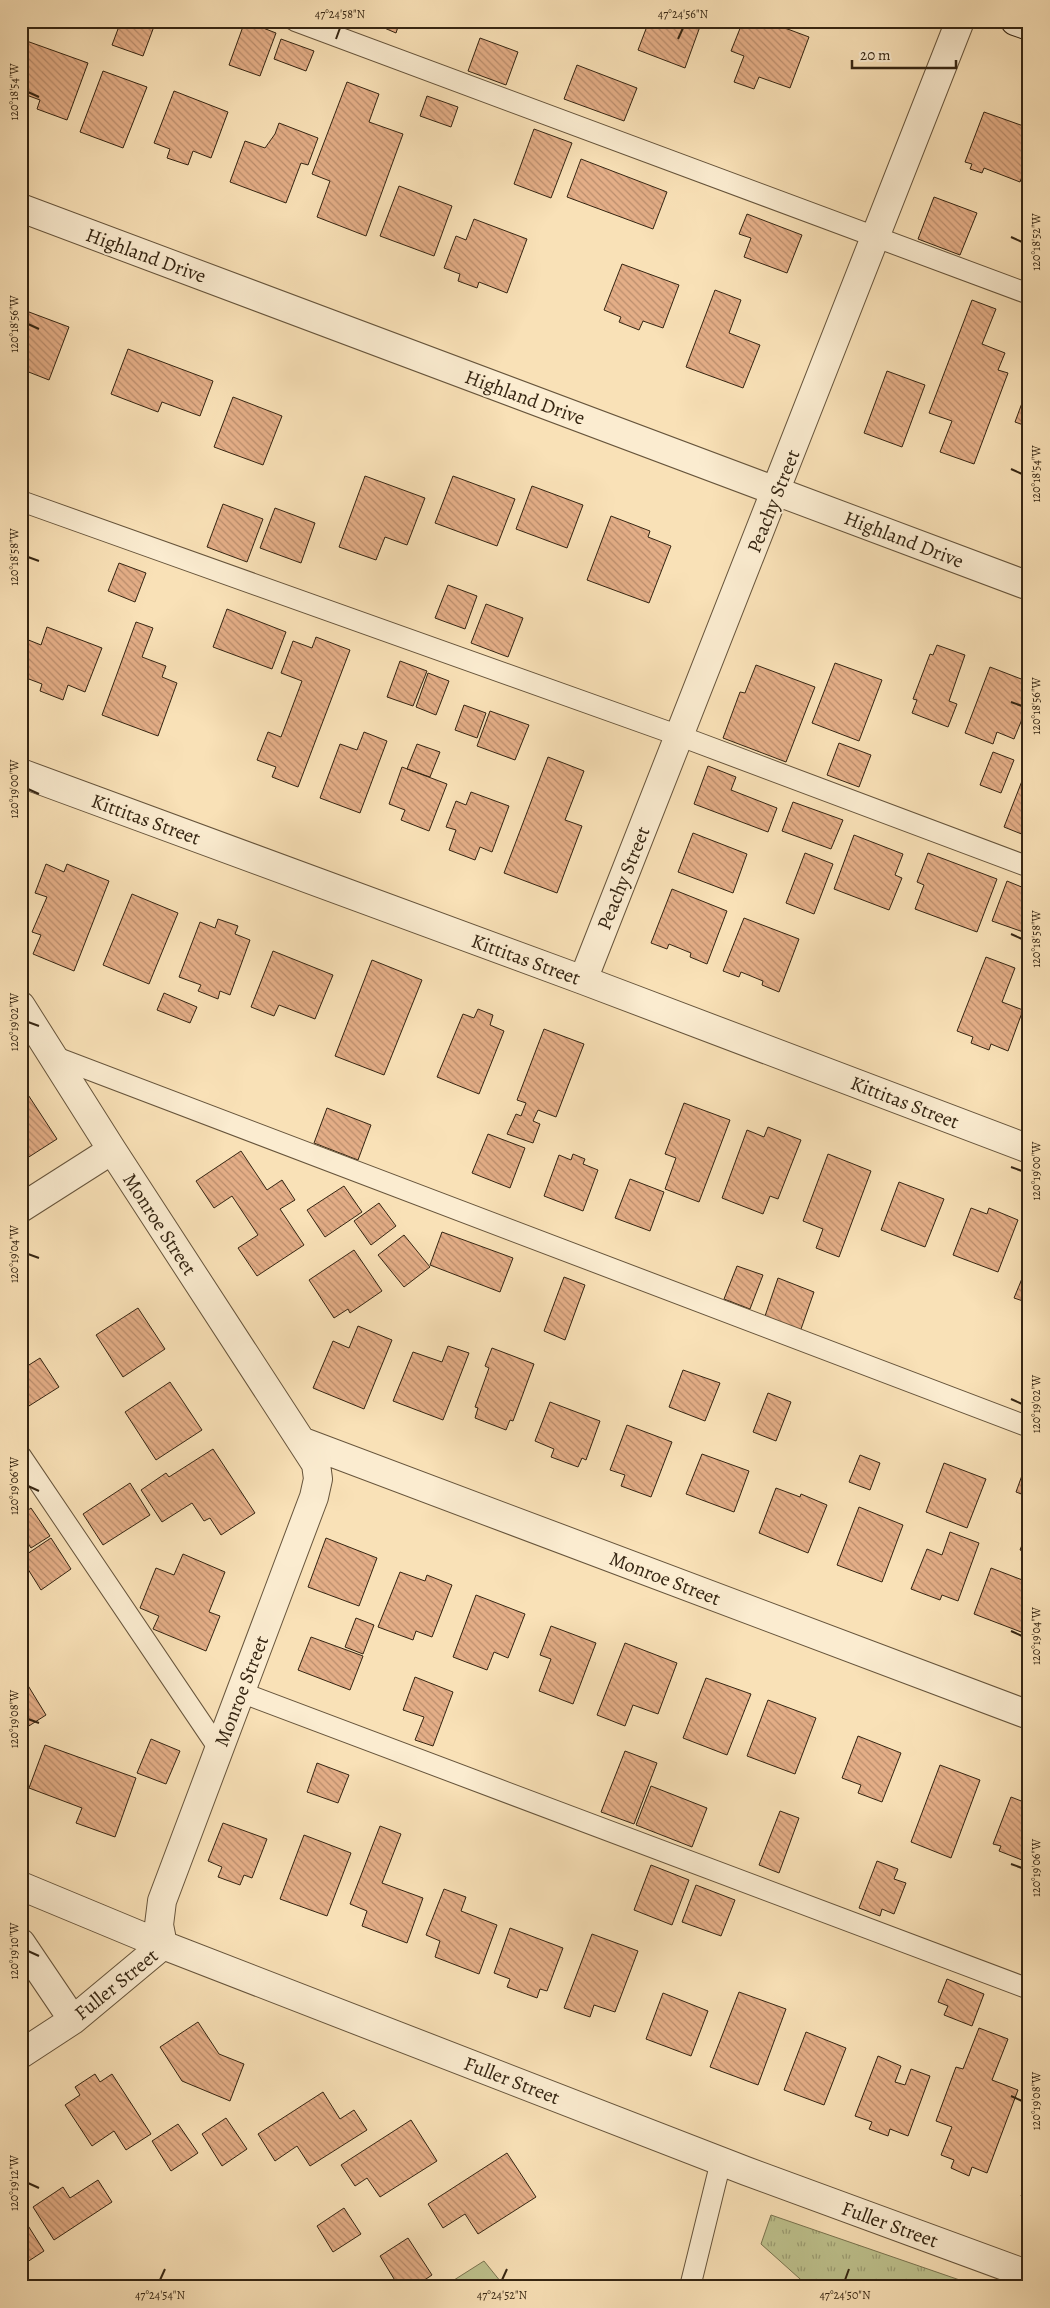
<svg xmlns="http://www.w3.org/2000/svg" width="1050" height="2308" font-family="Alegreya,serif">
	<defs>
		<pattern id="grass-tufts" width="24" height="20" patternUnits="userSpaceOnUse" patternTransform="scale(1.25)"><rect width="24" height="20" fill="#bec28e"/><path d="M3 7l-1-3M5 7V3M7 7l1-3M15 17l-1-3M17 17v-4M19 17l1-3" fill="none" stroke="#9b9d73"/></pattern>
		<pattern id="building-back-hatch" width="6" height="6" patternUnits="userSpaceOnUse" patternTransform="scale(1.25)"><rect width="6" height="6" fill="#e4ae87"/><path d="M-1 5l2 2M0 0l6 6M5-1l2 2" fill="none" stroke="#ba8d6d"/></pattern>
	</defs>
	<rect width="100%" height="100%" fill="#f9e1b7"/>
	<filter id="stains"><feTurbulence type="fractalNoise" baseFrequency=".004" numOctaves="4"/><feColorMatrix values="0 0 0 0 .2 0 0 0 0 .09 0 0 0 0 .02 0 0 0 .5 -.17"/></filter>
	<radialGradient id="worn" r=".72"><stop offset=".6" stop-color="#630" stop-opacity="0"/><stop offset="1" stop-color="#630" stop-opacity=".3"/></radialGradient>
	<!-- grass -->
	<path fill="url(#grass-tufts)" stroke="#7a7450" d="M771,2215L980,2287H809L761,2244Z"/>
	<!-- pitch -->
	<path fill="#bec28e" stroke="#7a7450" d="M484,2261L505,2287H443Z"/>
	<!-- building -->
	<path fill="url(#building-back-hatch)" stroke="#352512" d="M121,21H156L143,56L112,45Z
		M245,21L276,33L260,76L229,65Z
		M368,21H400L396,33Z
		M649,21H702L685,68L638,50Z
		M743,21H766L809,37L790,88L759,77L754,89L734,82L744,56L731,51Z
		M480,38L518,52L506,85L468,71Z
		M21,39L88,63L67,120L37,109L40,100L21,93Z
		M281,39L314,51L306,71L274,59Z
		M577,65L637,88L624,121L564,99Z
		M103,71L147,87L123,148L80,132Z
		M347,82L379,94L369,122L403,134L366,236L317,217L330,181L312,174Z
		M174,91L228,112L211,158L193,151L188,165L167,158L170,149L154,143Z
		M427,96L458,107L451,127L420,116Z
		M984,112L1029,128V158L1020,182L984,168L982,173L970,169L972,164L965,162Z
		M279,123L318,138L308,165L301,163L286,203L230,182L245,141L265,148L275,134Z
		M534,129L572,143L551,198L514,184Z
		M581,159L667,192L653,229L567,197Z
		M399,186L452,206L434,256L380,236Z
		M934,197L977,213L960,255L918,239Z
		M747,214L802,235L787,273L744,257L751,238L739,234Z
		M474,219L527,239L507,293L479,282L477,288L458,281L460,274L444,268L456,236L466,240Z
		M622,264L679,285L663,328L643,321L639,330L619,322L621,317L604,310Z
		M715,290L741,300L729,333L760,345L743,388L686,367Z
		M972,300L996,309L982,344L1005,353L998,370L1008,373L974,464L940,452L952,421L929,413Z
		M21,309L69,327L49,380L21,369Z
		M128,349L213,381L200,416L162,402L158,412L111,394Z
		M887,371L925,385L902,447L864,433Z
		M1029,384V427L1015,422Z
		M233,397L282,416L263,465L214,447Z
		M365,476L425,498L407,545L385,537L376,560L339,547Z
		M453,476L515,499L497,546L435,523Z
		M532,486L583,505L567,548L516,529Z
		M223,504L263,519L247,562L207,547Z
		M275,508L315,523L301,563L260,548Z
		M611,516L650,531L648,537L671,546L649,603L587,580Z
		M119,563L146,573L135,602L108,591Z
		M448,585L477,596L465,629L435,618Z
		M486,604L523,618L508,657L471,643Z
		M227,609L286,632L272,669L213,647Z
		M136,622L153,628L142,657L166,666L162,677L177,683L158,736L102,715Z
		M47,627L102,648L85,692L68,685L63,700L40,691L42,684L21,676V637L41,645Z
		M316,637L350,650L298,787L272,777L276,767L257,760L268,732L281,737L302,681L281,673L293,641L312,648Z
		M937,645L965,655L949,701L957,704L948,727L912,713L917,700L913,699L930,654L933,655Z
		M400,661L427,671L413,706L387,697Z
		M835,663L882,680L859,741L812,723Z
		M756,665L815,687L786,762L723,738L740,692L745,693Z
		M990,667L1029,682V702L1014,739L997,732L993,744L965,733Z
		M428,673L449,681L436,715L416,707Z
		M464,705L486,713L477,738L455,730Z
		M490,711L529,725L515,760L477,746Z
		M364,732L387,741L360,813L320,798L340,744L357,750Z
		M839,743L871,755L859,787L827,775Z
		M417,744L440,752L430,777L407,769Z
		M993,752L1014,760L1001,793L980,785Z
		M548,757L584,771L565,820L582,826L557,893L504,873Z
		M1029,763V837L1004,827Z
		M708,766L736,777L731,790L777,808L768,832L694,804Z
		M402,767L447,784L429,831L401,820L405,810L389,804Z
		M471,792L509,806L492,852L480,847L475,860L449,850L456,830L446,827L456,801L466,805Z
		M793,802L843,820L831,849L782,831Z
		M693,833L747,854L733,893L678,872Z
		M854,835L903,854L895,875L902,878L889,910L834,889Z
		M805,853L833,864L814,914L786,903Z
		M928,853L997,879L977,932L915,909L924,885L917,882Z
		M46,864L64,872L67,864L109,881L74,971L33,954L41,935L32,932L47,897L35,893Z
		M1007,881L1029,890V934L992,921Z
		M672,889L727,911L707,964L690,957L691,953L669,944L667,949L651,943Z
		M132,894L178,913L149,984L103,965Z
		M744,918L799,939L779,992L762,985L763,981L741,972L739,977L723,971Z
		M218,919L238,926L235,934L250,940L230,995L220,991L218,999L198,991L201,985L179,977L200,922L215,928Z
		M273,951L333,975L315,1019L279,1005L274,1016L251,1007Z
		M986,957L1015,968L1002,1002L1023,1010L1008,1051L991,1044L989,1050L971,1043L973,1037L957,1031Z
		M372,960L422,980L384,1075L335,1056Z
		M164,993L197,1007L190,1023L157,1010Z
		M478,1009L493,1015L490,1025L504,1031L479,1094L437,1077L463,1014L474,1018Z
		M544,1029L584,1044L556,1117L538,1110L533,1121L540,1124L533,1143L507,1134L516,1114L521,1116L526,1103L517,1100Z
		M21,1084L57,1139L21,1162Z
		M684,1103L730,1120L699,1202L665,1189L676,1158L665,1154Z
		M327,1108L371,1125L358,1160L314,1143Z
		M768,1127L801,1140L778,1199L770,1196L763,1214L722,1198L747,1130L764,1137Z
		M488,1134L525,1148L510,1188L472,1173Z
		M241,1151L267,1190L282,1180L295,1200L280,1209L304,1245L257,1276L238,1248L258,1235L232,1196L214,1208L196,1181Z
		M573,1154L585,1159L583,1164L598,1170L583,1211L544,1196L559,1155L571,1160Z
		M828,1154L871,1171L839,1257L816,1248L823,1229L803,1221Z
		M630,1179L664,1192L650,1231L615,1218Z
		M899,1182L944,1199L925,1247L881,1230Z
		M344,1186L362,1212L325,1237L307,1210Z
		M379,1203L396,1226L371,1245L354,1221Z
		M971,1208L987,1214L989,1208L1018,1220L998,1272L953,1255Z
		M442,1232L513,1258L500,1292L430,1265Z
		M404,1235L430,1267L404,1287L378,1255Z
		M354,1250L382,1291L350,1313L348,1309L334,1318L309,1280Z
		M1029,1259V1284L1021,1281Z
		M737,1266L763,1275L750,1309L724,1299Z
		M564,1277L585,1285L565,1340L544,1331Z
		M778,1278L814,1292L800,1332L764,1319Z
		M1021,1281L1029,1284V1303L1014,1298Z
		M138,1308L165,1349L123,1377L96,1335Z
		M358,1326L392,1340L364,1409L313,1388L333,1341L349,1348Z
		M448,1346L469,1353L443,1420L393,1401L413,1352L442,1362Z
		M492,1348L534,1364L513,1421L510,1420L506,1430L475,1418L478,1408L475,1407L489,1368L485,1366Z
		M40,1358L59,1387L21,1411V1370Z
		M683,1370L720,1383L705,1421L669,1407Z
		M170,1382L202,1430L156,1460L125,1412Z
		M768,1393L791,1402L776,1441L753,1432Z
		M550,1402L600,1421L586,1460L582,1458L578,1467L551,1457L554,1449L535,1441Z
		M627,1425L672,1442L651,1497L621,1486L625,1475L610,1470Z
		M213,1449L255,1513L221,1535L210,1518L204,1521L192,1503L162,1522L141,1490L166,1473L169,1477Z
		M702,1454L749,1471L734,1512L686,1494Z
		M860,1455L880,1463L870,1490L849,1482Z
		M1029,1456V1497L1016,1492Z
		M944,1463L986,1479L967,1528L926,1512Z
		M130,1483L150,1515L103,1545L83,1514Z
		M776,1488L800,1497L801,1494L827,1505L808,1553L759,1533Z
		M859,1507L903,1525L882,1582L837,1565Z
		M31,1508L50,1536L31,1548L21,1533V1515Z
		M950,1532L979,1543L958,1601L942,1595L940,1600L911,1589L927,1549L942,1555Z
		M1026,1535H1029V1553L1020,1550Z
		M51,1538L71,1569L41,1590L21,1558Z
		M326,1538L377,1558L359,1606L308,1587Z
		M183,1554L225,1572L209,1612L220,1616L206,1651L153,1629L159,1616L140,1608L156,1568L174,1575Z
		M991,1568L1025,1581L1029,1572V1635L974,1614Z
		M400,1572L425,1581L427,1575L452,1585L432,1637L416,1631L413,1640L378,1627Z
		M476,1595L525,1614L508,1658L494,1652L487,1670L453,1657Z
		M356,1618L374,1625L363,1654L345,1647Z
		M551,1626L596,1643L573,1704L539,1691L551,1659L540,1655Z
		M311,1637L363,1656L350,1690L298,1670Z
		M625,1643L677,1663L658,1714L633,1705L625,1726L597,1715Z
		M21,1674L46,1715L21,1731Z
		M415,1677L453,1692L433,1746L415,1740L424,1717L403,1710Z
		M706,1678L751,1694L727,1755L683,1738Z
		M768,1700L816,1718L795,1774L747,1756Z
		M858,1736L901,1753L882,1802L858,1793L861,1785L842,1778Z
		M151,1739L180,1751L166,1784L137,1773Z
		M45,1745L136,1778L115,1837L76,1823L82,1808L29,1788Z
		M625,1751L657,1763L634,1824L601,1812Z
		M317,1763L349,1775L338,1803L307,1792Z
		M940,1765L980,1780L951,1858L911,1842Z
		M651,1786L707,1808L692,1847L636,1825Z
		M1011,1797L1029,1804V1857L1024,1855L1022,1860L999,1851L1001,1846L993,1844Z
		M780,1811L799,1818L779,1873L759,1865Z
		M223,1823L267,1839L252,1878L244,1875L240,1885L218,1877L222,1867L208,1861Z
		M380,1826L401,1834L382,1883L423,1898L407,1943L362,1926L367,1911L350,1904Z
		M304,1835L351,1853L327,1916L280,1899Z
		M877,1861L898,1869L894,1879L906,1883L894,1914L882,1909L880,1916L859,1908Z
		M651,1865L689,1880L672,1925L634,1910Z
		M696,1885L735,1900L721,1936L682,1922Z
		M444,1889L466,1897L461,1911L497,1925L479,1974L435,1957L440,1941L426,1935Z
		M510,1928L563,1948L547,1991L540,1989L537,1998L507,1987L510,1979L494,1973Z
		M592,1934L638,1951L615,2012L594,2005L590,2017L564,2008Z
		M947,1979L984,1994L972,2026L944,2015L948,2006L938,2002Z
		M739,1992L786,2009L758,2085L710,2067Z
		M663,1993L708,2011L691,2056L646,2039Z
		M198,2022L219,2054L244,2064L230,2101L182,2081L160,2047Z
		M979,2028L1008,2039L992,2080L1018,2090L987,2173L972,2167L969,2176L951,2168L954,2160L941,2155L952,2127L936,2121L956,2067L963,2069Z
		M806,2032L846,2048L824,2105L784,2090Z
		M878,2056L901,2066L895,2082L905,2085L911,2069L930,2076L908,2136L890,2129L888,2136L869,2129L872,2122L855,2116Z
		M95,2074L100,2082L112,2074L151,2134L126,2150L114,2131L92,2146L65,2105L80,2095L75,2087Z
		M323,2092L340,2119L354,2110L367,2130L310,2166L297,2146L275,2161L258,2134Z
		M226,2118L247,2149L222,2166L202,2134Z
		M411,2120L437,2161L380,2197L367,2178L355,2186L341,2165Z
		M178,2124L198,2153L171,2171L152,2141Z
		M507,2153L536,2197L478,2234L465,2214L443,2228L428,2204Z
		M1029,2177V2199L1021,2196Z
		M98,2180L112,2202L54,2240L33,2207L63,2187L70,2198Z
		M344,2208L361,2234L333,2252L317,2226Z
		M27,2224L44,2251L21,2266V2227Z
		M408,2238L432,2275L414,2287H399L380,2256Z"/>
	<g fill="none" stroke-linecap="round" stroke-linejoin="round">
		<!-- lane casing -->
		<g stroke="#66543b" stroke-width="22">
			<path id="lane" d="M295,21L1029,294
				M21,501L680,736L1029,867
				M53,1056L1029,1427
				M21,1456L219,1749
				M240,1692L1029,1989
				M690,2287L721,2161"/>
		</g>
		<!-- street casing -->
		<g stroke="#66543b" stroke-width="30">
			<path id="street" d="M21,208L1029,586
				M21,773L583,980L1029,1149
				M583,980L960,21
				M21,1006L112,1150L316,1464L318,1479L314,1497L162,1901L159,1925L163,1945
				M21,1208L112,1150
				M301,1441L1029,1715
				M21,1886L163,1945
				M21,1943L73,2020
				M21,2054L73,2020L163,1945L746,2171L1029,2275"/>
		</g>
		<!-- secondary casing -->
		<g stroke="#352512" stroke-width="30">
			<path id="secondary" d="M1015,21L1029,26"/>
		</g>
		<!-- lane -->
		<use href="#lane" stroke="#fbecd0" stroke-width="20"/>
		<!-- street -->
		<use href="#street" stroke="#fbecd0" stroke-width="28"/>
		<!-- secondary -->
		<use href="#secondary" stroke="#fbecd0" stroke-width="28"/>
	</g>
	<!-- ticks -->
	<path fill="none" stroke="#352512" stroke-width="2" d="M336,39L340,28M678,39L683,28M28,92L39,97M1011,237L1022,242M28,324L39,329M1011,469L1022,474M28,557L39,561M1011,702L1022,706M28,789L39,794M1011,934L1022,939M28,1022L39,1026M1011,1167L1022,1171M28,1254L39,1258M1011,1399L1022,1404M28,1486L39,1491M1011,1631L1022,1636M28,1719L39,1723M1011,1864L1022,1868M28,1951L39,1956M1011,2096L1022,2101M28,2183L39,2188M160,2280L165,2269M502,2280L507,2269M845,2280L849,2269"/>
	<g text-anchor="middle" stroke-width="4" stroke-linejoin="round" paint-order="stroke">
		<!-- street labels -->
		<g font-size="20" fill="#352512" stroke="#fbecd0">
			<text transform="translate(146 255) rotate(20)" y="7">Highland Drive</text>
			<text transform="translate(525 397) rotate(20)" y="7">Highland Drive</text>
			<text transform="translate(773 501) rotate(-68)" y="7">Peachy Street</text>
			<text transform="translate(904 539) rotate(21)" y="7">Highland Drive</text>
			<text transform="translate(146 819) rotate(20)" y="7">Kittitas Street</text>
			<text transform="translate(623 878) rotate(-68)" y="7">Peachy Street</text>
			<text transform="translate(526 959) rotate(20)" y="7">Kittitas Street</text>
			<text transform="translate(905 1102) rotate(21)" y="7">Kittitas Street</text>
			<text transform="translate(160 1224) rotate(57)" y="7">Monroe Street</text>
			<text transform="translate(665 1578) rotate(21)" y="7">Monroe Street</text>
			<text transform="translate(241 1691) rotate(-69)" y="7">Monroe Street</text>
			<text transform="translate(116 1984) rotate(-39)" y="7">Fuller Street</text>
			<text transform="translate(512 2080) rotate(21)" y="7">Fuller Street</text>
			<text transform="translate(890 2224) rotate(20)" y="7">Fuller Street</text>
		</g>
	</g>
	<!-- margin -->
	<rect width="1050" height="2308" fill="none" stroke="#f9e1b7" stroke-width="55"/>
	<!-- scale -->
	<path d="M852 60v8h104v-8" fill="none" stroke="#352512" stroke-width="2.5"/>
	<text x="860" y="60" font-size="15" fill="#352512" stroke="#fbecd0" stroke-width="4" paint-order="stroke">20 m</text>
	<rect x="28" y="28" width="994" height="2252" fill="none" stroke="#352512" stroke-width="2"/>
	<g font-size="12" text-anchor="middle" fill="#352512">
		<text x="340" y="18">47°24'58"N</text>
		<text x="683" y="18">47°24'56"N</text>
		<text transform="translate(14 92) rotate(-90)" y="4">120°18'54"W</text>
		<text transform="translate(1036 242) rotate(-90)" y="4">120°18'52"W</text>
		<text transform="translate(14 324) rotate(-90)" y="4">120°18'56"W</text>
		<text transform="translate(1036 474) rotate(-90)" y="4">120°18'54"W</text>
		<text transform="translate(14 557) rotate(-90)" y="4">120°18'58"W</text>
		<text transform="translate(1036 706) rotate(-90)" y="4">120°18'56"W</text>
		<text transform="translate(14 789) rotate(-90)" y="4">120°19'00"W</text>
		<text transform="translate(1036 939) rotate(-90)" y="4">120°18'58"W</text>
		<text transform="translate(14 1022) rotate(-90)" y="4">120°19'02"W</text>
		<text transform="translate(1036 1171) rotate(-90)" y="4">120°19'00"W</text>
		<text transform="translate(14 1254) rotate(-90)" y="4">120°19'04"W</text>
		<text transform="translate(1036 1404) rotate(-90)" y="4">120°19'02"W</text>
		<text transform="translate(14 1486) rotate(-90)" y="4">120°19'06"W</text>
		<text transform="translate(1036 1636) rotate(-90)" y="4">120°19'04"W</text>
		<text transform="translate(14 1719) rotate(-90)" y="4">120°19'08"W</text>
		<text transform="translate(1036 1868) rotate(-90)" y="4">120°19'06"W</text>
		<text transform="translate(14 1951) rotate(-90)" y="4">120°19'10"W</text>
		<text transform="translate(1036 2101) rotate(-90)" y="4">120°19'08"W</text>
		<text transform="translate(14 2183) rotate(-90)" y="4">120°19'12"W</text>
		<text x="160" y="2299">47°24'54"N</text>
		<text x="502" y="2299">47°24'52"N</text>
		<text x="845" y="2299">47°24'50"N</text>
	</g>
	<rect width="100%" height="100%" filter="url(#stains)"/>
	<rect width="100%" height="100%" fill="url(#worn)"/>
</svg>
